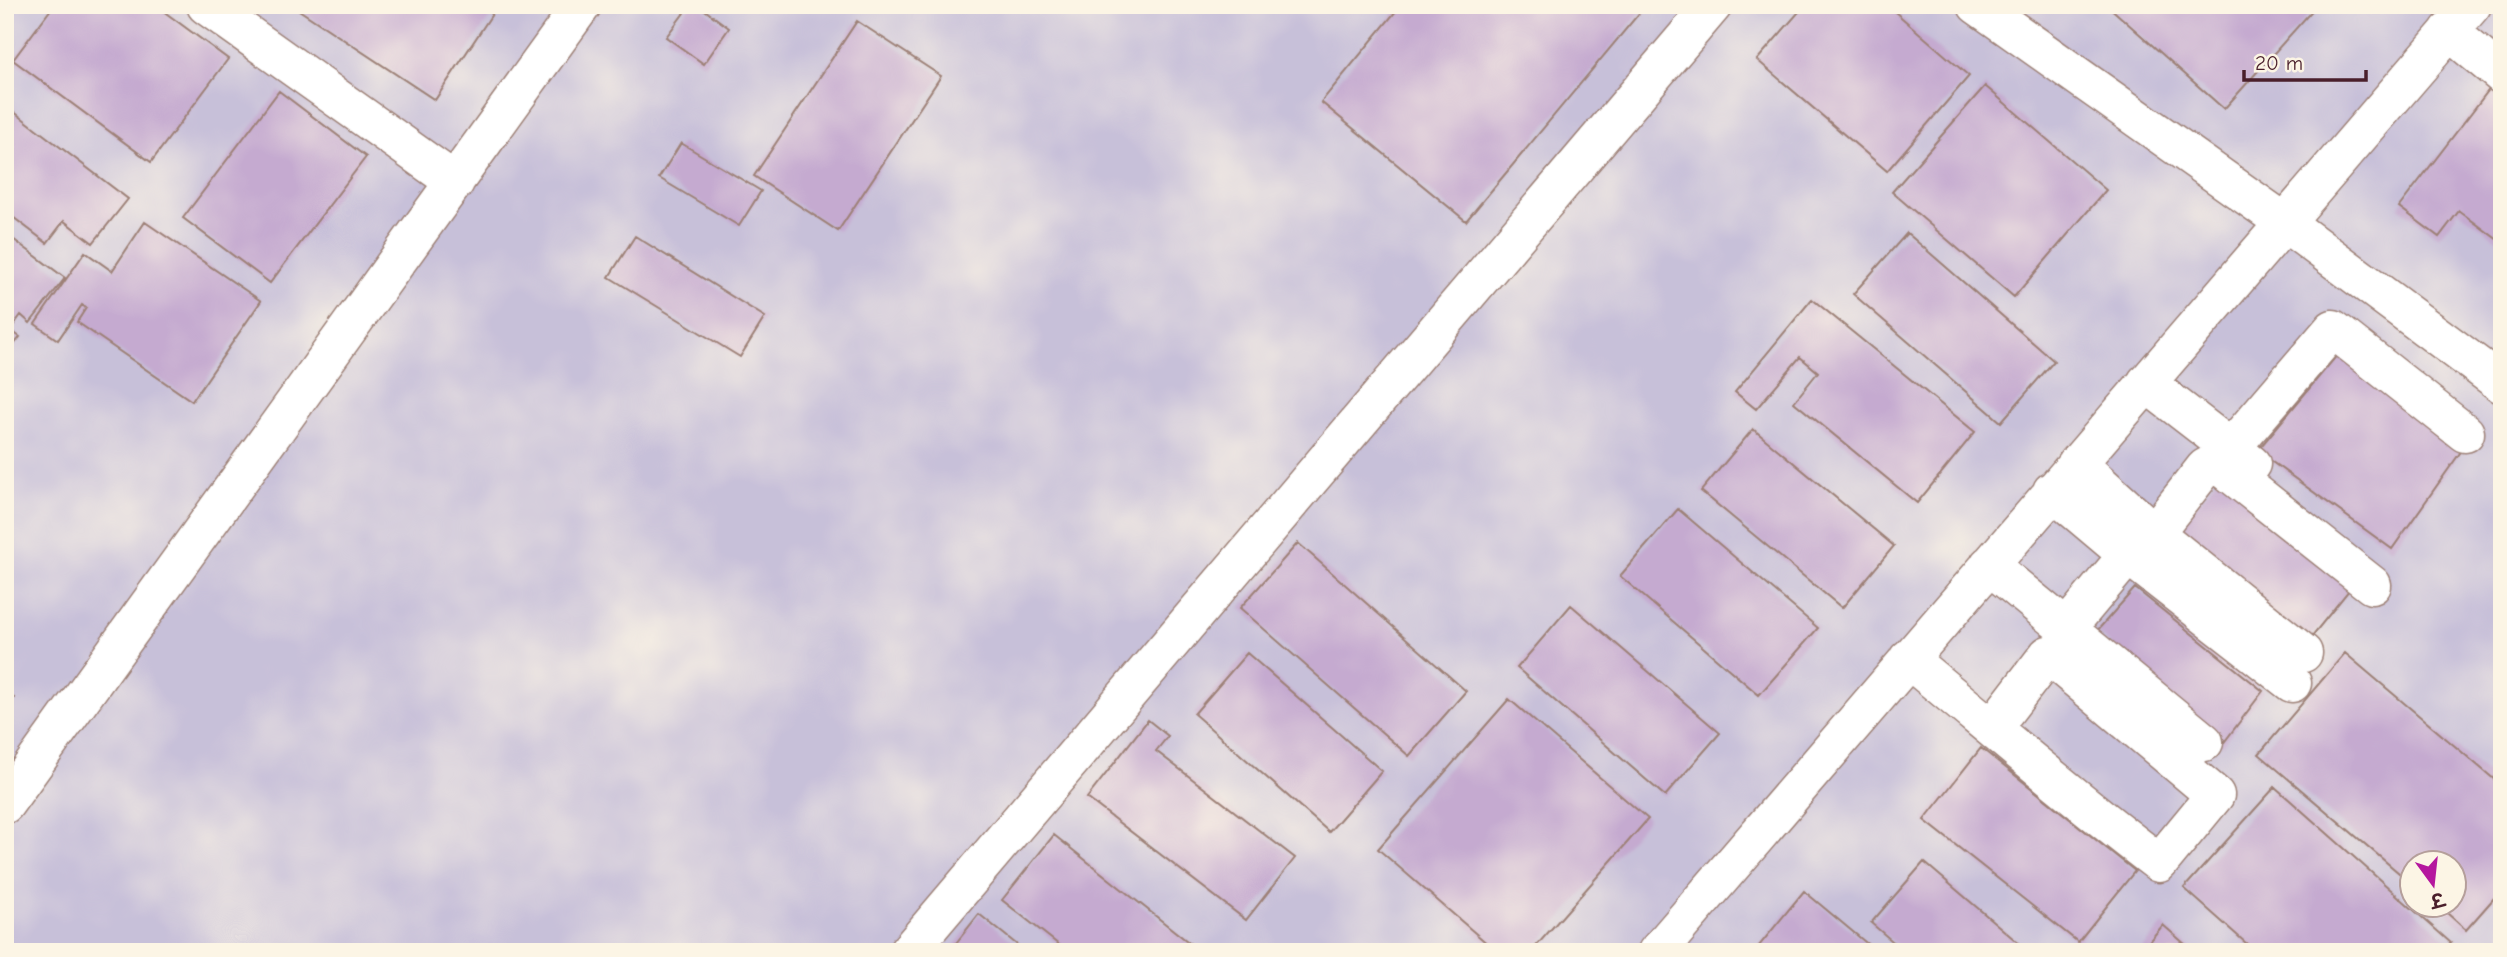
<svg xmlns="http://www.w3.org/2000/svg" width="2507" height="957" font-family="'Comic Neue','Playpen Sans Deva',sans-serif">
	<rect width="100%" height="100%" fill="#fcf5e5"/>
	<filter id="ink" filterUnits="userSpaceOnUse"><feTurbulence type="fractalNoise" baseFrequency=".0143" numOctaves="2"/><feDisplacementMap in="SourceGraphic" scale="14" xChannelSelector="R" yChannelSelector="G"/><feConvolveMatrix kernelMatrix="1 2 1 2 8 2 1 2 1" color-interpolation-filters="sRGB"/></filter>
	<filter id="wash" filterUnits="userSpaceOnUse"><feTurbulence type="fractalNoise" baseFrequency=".00686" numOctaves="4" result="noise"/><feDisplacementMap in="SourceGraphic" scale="28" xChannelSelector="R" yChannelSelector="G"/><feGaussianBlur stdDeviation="1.57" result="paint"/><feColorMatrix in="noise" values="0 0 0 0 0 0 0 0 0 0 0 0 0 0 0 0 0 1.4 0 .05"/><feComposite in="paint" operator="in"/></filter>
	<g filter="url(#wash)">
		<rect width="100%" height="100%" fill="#f0e0c1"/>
		<!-- industrial -->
		<path fill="#c7c0d9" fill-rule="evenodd" d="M5,5H2502V952H5ZM2412,862H2454V904H2412Z"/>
		<g id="blocks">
			<!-- building -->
			<path fill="#c5aad0" d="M54,5H155L228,59L151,162L13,60Z
				M298,5H498L435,100L296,8Z
				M690,5H698L729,28L704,64L666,37Z
				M1401,5H1646L1466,221L1321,102Z
				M1805,5H1887L1969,76L1887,171L1757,60Z
				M2107,5H2317L2224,109Z
				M857,21L941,76L838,231L754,176Z
				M1985,86L2106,190L2014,297L1892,192Z
				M2491,87L2502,96V243L2459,211L2439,237L2399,207Z
				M279,91L366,157L270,283L183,218Z
				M5,105L128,199L93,243L64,221L47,243L5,211Z
				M681,143L761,191L739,226L659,178Z
				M145,222L261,301L192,401L77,322L86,308L82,305L58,340L35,324L85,252L112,271Z
				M5,233L65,278L30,323L21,315L10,330L20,337L5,356Z
				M1907,233L2054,361L2001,422L1853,294Z
				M635,236L765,317L740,357L609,277Z
				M1812,299L1975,432L1917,503L1794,402L1818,372L1800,357L1756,409L1735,392Z
				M2343,348L2467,443L2392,549L2257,451Z
				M1753,429L1894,546L1842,608L1701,491Z
				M2222,473L2358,579L2308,641L2173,536Z
				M1678,509L1818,628L1759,695L1620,576Z
				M1298,543L1466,691L1409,756L1240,608Z
				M2135,588L2263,691L2222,745L2096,632Z
				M1571,605L1720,733L1665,796L1517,668Z
				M1247,653L1382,771L1329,832L1194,714Z
				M2345,653L2502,786V889L2466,930L2437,904H2454V862H2412V884L2259,754Z
				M5,691L14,698L5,711Z
				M1509,699L1648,819L1531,952H1497L1378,849Z
				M1148,720L1168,736L1156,751L1295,858L1246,920L1087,798Z
				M1981,748L2135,871L2078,942L1924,820Z
				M2275,787L2451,943L2443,952H2256L2184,888Z
				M1054,835L1197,949L1195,952H1068L1002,900Z
				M1924,862L2029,952H1905L1871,923Z
				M1804,891L1877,952H1754Z
				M979,914L1026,952H949Z
				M2163,925L2194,952H2140Z"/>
		</g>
	</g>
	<g filter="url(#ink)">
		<use href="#blocks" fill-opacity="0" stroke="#9d8076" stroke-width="2"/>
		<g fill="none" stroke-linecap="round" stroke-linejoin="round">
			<!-- minor casing -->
			<g stroke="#9d8076" stroke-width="41">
				<path id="minor" d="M206,5L455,182
					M1977,5L2284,222L2502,384
					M2449,31L2502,75
					M2146,383L2251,464
					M2231,448L2333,329L2465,433
					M2077,463L2154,533
					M2052,491L2128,555L2292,683
					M1989,565L2204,742
					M2066,629L2128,555
					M2303,653L2154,533L2205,468L2216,462L2372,585
					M1908,659C1991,727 2073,798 2159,863L2215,795L2048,655L1992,728
					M5,804L582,5
					M908,952L1713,5
					M1657,952L2472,5"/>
			</g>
			<!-- minor -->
			<use href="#minor" stroke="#fff" stroke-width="38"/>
		</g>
	</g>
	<!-- margin -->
	<rect width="2507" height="957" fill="none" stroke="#fcf5e5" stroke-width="28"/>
	<!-- north arrow -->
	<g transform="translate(2433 884) rotate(165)"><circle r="33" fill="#fcf5e5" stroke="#b59f9b" stroke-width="2"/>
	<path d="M0-5L12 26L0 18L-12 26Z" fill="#b5179e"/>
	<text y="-10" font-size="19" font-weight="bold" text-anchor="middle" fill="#4a1f2b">उ</text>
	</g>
	<!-- scale -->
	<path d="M2244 70v10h122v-10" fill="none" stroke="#4a1f2b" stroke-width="3.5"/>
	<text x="2255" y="70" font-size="21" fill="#4a1f2b" stroke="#fcf5e5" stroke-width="5" paint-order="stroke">20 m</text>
</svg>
